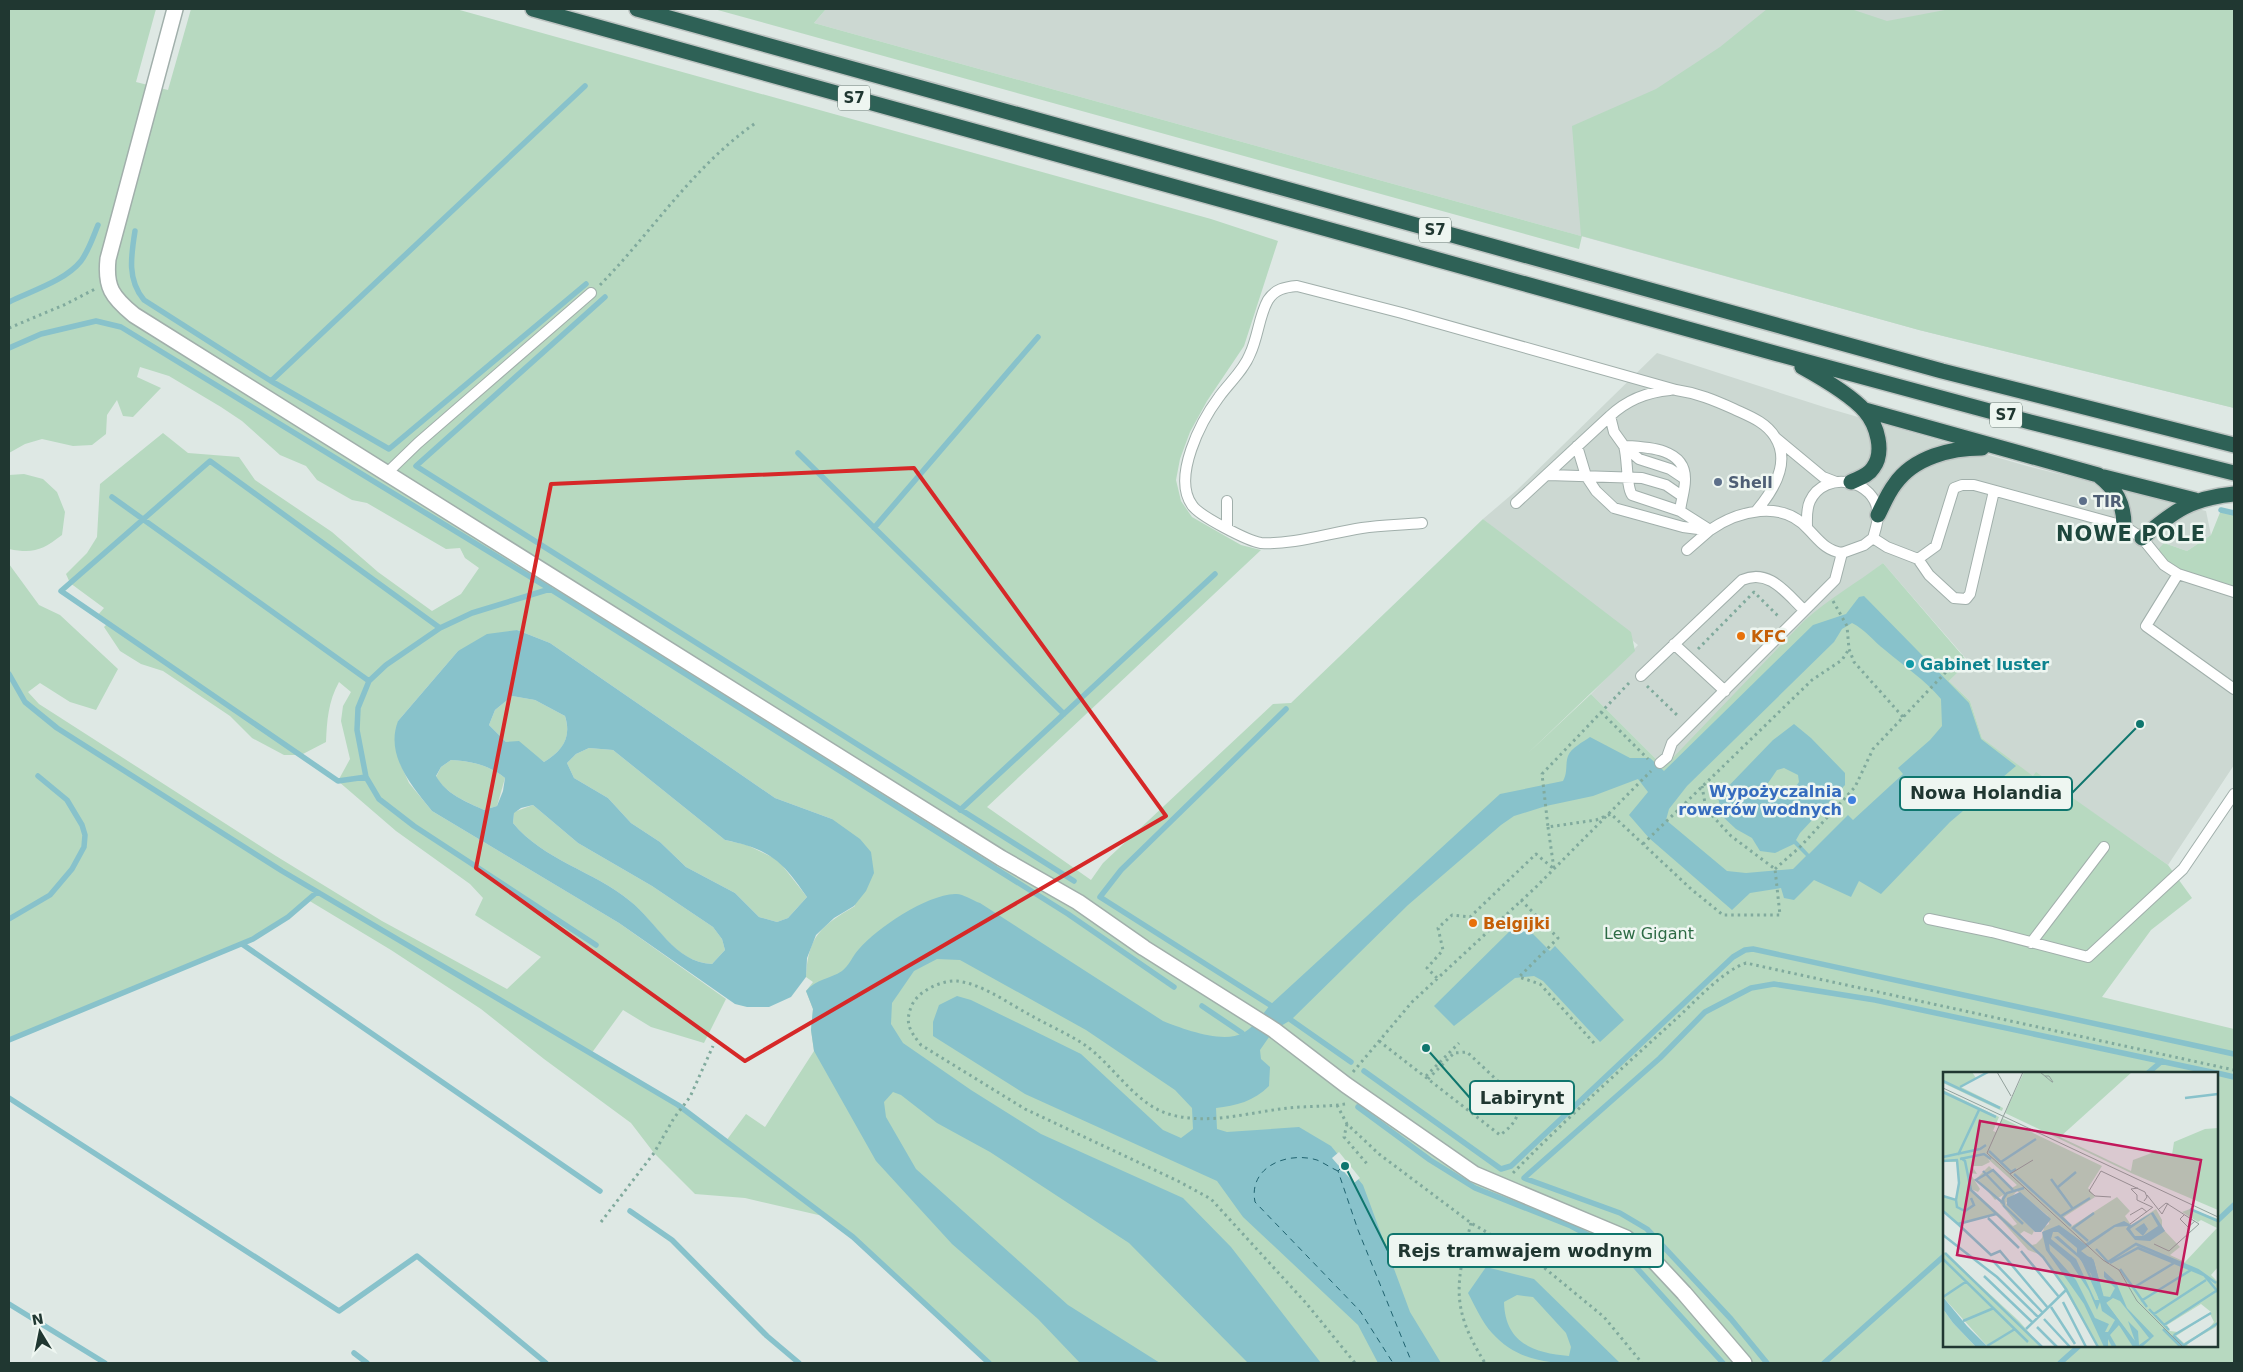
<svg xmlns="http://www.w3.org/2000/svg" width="2243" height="1372" font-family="'DejaVu Sans',sans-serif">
	<rect width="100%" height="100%" fill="#dee8e4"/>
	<!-- built -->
	<path fill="#ccd8d2" d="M826,9H2234V408L1919,330L814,23Z
		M1657,353L1827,408L2027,466L2206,511L2211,535L2187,551L2164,543L2234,592V765L2168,865L2036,773L2033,777L1982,738L1970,701L1949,681L1968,661L1883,563L1858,583L1664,767L1591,694L1638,645L1483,519L1517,490Z"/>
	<!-- green -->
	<path fill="#b7d9c0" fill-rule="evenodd" d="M9,9H156L136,82L168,90L191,9H456L1211,219L1278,241L1244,346L1207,401L1190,432L1180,459L1176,480L1181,501L1192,517L1241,545L1261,550L987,807L1091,880L1103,863L1273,704L1291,703L1483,519L1631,632L1635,651L1526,755L1591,694L1664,767L1804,621C1828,599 1857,583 1883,563L1968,662L1949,681L1970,701L1982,738L2033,776L2036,772L2168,865L2192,898L2151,930L2102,997L2234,1029V1363H989L853,1237L827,1217L745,1198L695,1194L654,1153L631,1123L544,1059L481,1009L391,950L308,900L288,917L253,939L9,1040V564L39,605L60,615L118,669L96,710L70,702L40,683L28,692L39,704L276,856L382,921L507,989L541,957L475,915L483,898L470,884L396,831L338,781L350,759L341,721L343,706L351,692L339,682C328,702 327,721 326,742L301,755H284L252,738L230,716L163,671L141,664L120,651L104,627L108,623L97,616L104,608L70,583L66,574L87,553L97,537L100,484L163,433L188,453L239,457L255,480L332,532L378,572L432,611L461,594L479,568L465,558L460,548L446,549L367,503L352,500L317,480L306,466L280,455L242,421L221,407L169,376L140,367L137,377L161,388L133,417L123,416L117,400L107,415L106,434L92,445L73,446L42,439L25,444L9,453ZM517,630L550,643L775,798L832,819L855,906C821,926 808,936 806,977L813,982L806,991L813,1009L811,1030L814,1051L765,1127L746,1114L726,1141L678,1105L591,1054L623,1010L651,1027L704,1043L726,999L619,923L432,811L409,783L400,763L398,721L458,651ZM1944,1073H2217V1346H1944Z
		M714,9H826L814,23L1581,236L1572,126L1656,89L1720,47L1767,9H1851L1887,21L1950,9H2234V408L1919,330L1582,236L1579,249Z
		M24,474L43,479L57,492L65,512L62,535C42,550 34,554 9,549V475Z
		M2221,510H2234V592L2178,574L2155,553L2164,543L2187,551L2211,535Z
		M512,696L535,700L565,716C572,739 562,751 544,762L533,754L506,742L489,725L495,710Z
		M589,748L613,750L725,840L747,845L778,860L807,897L788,918L777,922L759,917L735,893L686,867L660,842L631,823L608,798L574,778L567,763L576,754Z
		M451,760C471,761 489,765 505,778L497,806L484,810C465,801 448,795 436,777L441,767Z
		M533,805L578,843L652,886L713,927L722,939L725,950L712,964C675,963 656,922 630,901C594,871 543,860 513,823L514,812Z"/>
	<!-- water -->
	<path fill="#88c2cb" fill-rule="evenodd" d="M1864,596L1969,703L1981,739L2016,766L1950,822L1881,894L1859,881L1851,897L1814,880L1794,900L1784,898L1781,888L1750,893L1732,910L1649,838L1629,815L1648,792L1638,779L1593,796L1546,806L1514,816L1501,825L1408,905L1291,1020L1274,1030L1260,1050L1261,1059L1270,1067L1269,1086C1254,1101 1236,1106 1216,1108L1217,1129L1227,1132L1299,1127L1331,1146L1363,1185L1410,1312L1441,1363H1378L1358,1325L1243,1217L1217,1181L1025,1094L933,1036V1022L939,1005L957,996L971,1000L1081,1054L1163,1130L1181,1138L1193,1129L1192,1108L1175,1090L1086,1030L960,960L937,959L914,971L892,1003L891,1024L903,1043L971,1090L1041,1134L1183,1198L1231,1247L1321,1363H1248L1129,1243L990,1152L937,1123L901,1095L893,1092L884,1102L886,1117L916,1169L1068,1305L1160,1363H1080L1038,1319L952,1244L876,1161L814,1051L811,1030L813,1009L806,991C816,979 830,979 842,971C849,966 853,955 859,949C877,928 926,895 955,894C962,893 972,900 980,903L1163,1021C1183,1029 1223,1044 1243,1033C1254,1027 1263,1014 1270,1005L1500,794L1563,781C1568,772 1565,765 1568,756C1571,748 1583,742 1590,737L1630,758H1650L1664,771L1813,625L1846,614L1859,597ZM1852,623C1866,630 1873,641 1885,650C1904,666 1925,680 1941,699L1942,726L1930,740L1898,768L1903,774L1853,820L1848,815L1809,854L1796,840L1800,833L1845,785V773L1811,738L1794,724L1773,740L1718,797L1722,816L1736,829L1752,838L1760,851L1775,853L1794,844L1806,856L1793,869L1746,873L1727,871L1666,820L1669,809L1687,786L1834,642L1842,629ZM1784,768L1798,775L1799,782C1790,795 1772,811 1766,786L1777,770Z
		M517,630L550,643L775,798L832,819L860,839L871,852L874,873L866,891L854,906L834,918L816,935L807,958L806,977L791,997L769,1007H747L735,1004L619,923L432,811C411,785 385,755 398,721L458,651L487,634ZM512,696L535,700L565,716C572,738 562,751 544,762L519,741L506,742L489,725L495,710ZM589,748L613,750L725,840C769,849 782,860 807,897L788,918L777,922L759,917L735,893L686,867L660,842L631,823L608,798L574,778L567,763L576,754ZM451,760C471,761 489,765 505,778L503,791L497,806L484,810C465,801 447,795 436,776L441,767ZM533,805L578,843L652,886L713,927L722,939L725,950L712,964C675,963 656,921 630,901C594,871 543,860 513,823L514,813L521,808Z
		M1520,921L1550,951L1555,946L1624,1020L1600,1042L1543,981L1534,976L1515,978L1454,1026L1434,1006Z
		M1486,1267L1534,1279L1620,1363C1573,1363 1526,1371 1492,1333C1482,1322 1475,1306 1468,1293ZM1517,1295L1533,1297L1566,1333L1571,1347L1569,1356C1532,1353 1505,1342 1504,1302Z"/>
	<!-- pier -->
	<path fill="#dee8e4" d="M1339,1152L1360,1178L1354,1183L1332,1158Z"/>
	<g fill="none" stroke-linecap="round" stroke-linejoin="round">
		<!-- stream -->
		<path stroke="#88c2cb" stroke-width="5.5" d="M135,231C131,256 127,280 144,300L271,381L389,449L586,284
			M605,297L416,466L1074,881
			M9,302C31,291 65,281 81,261C89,250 93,237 98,225
			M9,348L41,334L96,321L121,327L550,589L1068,914L1174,987
			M271,381L585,86
			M798,453L1064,714
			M112,497L369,681
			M2221,510L2234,513
			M874,528L1038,337
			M550,589L472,613L440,628L386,665L369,681L358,708L357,730L366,777L379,799L414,826L596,945
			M9,674L25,702L57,728L282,871L678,1105L853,1237L989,1363
			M366,777L338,781L61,591L210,461L440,628
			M960,810L1215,574
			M9,919L50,895L72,869L84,847L85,835L82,825L67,800L38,776
			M242,944L600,1191
			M1270,1005L1100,897L1121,870L1286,709
			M1202,1006L1242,1033
			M1291,1020L1351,1062
			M9,1040L253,939L288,917L317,892
			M1364,1071L1501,1169L1511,1166L1733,957L1745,950L1753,949L2234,1054
			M2148,1073L2162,1061
			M2217,1073L2234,1077
			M9,1098L339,1311L417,1256L546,1363
			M1358,1107L1430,1160L1475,1188L1571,1226L1616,1250L1635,1266L1723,1363
			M630,1211L672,1240L767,1336L799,1363
			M2217,1221L2234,1205
			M9,1304L105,1363
			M354,1353L367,1363
			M1767,1363L1731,1319L1647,1229L1620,1213L1524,1178L1660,1058L1705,1012L1751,988L1774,984L1875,1000L2216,1073
			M1824,1363L1944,1256
			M2060,1363L2079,1346"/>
		<!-- ferry -->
		<path stroke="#1f626f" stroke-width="1" stroke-dasharray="6 5" stroke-linecap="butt" d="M1341,1168L1338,1171L1358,1230L1412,1363
			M1338,1171C1331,1168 1324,1163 1317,1160C1287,1151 1248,1167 1255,1202L1360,1311L1393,1363"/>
		<!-- service casing -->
		<g stroke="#a1afab" stroke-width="12">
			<path id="service" d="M1670,390C1647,392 1627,400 1610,416L1614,432L1624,446C1647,447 1686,448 1685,480C1685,490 1681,501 1680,511L1710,530C1738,511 1782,499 1808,529C1819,540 1825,550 1842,553L1864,545L1873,538C1875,531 1878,522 1878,515C1877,479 1825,469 1810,501C1806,509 1807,519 1807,528
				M1776,438L1823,477L1836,482
				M1577,446L1586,476L1596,491L1614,508L1683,527L1706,530
				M1624,446C1628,459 1626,486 1632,495L1680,511
				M1625,447L1639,459L1670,469L1685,479
				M388,472L418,443L591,293
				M1548,475L1642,478L1666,485L1682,496
				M1516,503L1610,416
				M1422,523C1402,525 1382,525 1362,528C1329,533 1293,545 1261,543C1248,541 1199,516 1192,505C1172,477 1201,421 1219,397C1229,383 1244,370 1250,354C1258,337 1259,316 1268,300C1275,289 1285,287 1297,286L1402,313L1676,390C1697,393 1714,400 1734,409C1749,416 1766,422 1775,437C1791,462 1773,491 1757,510
				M1227,528V501
				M1873,538L1887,547L1918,559L1929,575L1954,598L1966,599L1970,594L1994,491
				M1687,550L1710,530
				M1918,559L1936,546L1954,488L1962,485H1974L2124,526L2142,538L2164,565L2178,574L2234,592
				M2178,574L2146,626L2234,689
				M1674,644L1725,691
				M1641,676L1742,580C1769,568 1786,593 1804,610
				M1660,763L1667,757L1672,743L1835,580L1842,553
				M1929,919L1992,932L2088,957L2183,869L2234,794
				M2031,943L2104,847"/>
		</g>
		<!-- minor casing -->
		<g stroke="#a1afab" stroke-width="18">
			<path id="minor" d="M175,9L108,259C105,287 112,297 134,315L1001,858L1078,902L1144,948L1274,1030L1346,1085L1474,1174L1626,1238L1655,1262L1684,1293L1744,1363"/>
		</g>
		<!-- motorway casing -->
		<g stroke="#bcc3c1" stroke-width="18">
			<path id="motorway" d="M533,9L1778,354L2030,422L2234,473
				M637,9L1942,371L2234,445
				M1802,367C1820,377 1851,395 1865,411C1877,425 1885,452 1873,468C1868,476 1859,478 1851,482
				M1865,410L2098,475C2116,489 2124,503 2124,526
				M2104,477L2195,500
				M1878,515C1883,505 1888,493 1895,484C1914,457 1951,448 1982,448
				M2142,538C2174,511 2191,498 2234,494"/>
		</g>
		<!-- path -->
		<path stroke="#80aa9d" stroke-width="3" stroke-dasharray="2.5 4" stroke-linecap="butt" d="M600,285C653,231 693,166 757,122
			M9,328L64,305L95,289
			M1833,601L1847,626L1849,649L1854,662L1903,717
			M1698,649L1754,592L1779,617
			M1629,683L1542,774L1548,827L1596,820L1611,814L1691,889L1723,915H1780L1775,869L1731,836L1706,809L1702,786
			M1647,686L1678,716
			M1601,712L1648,759
			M1548,827L1554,869
			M1643,844L1812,680L1842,660L1849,649
			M1775,869L1801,846L1855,787L1873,749L1962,655
			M1521,900L1558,938L1519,977L1540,984L1594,1043
			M1437,978L1427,968L1443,950L1438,928L1452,915L1470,917L1536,854L1554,869
			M1379,1041L1500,1135C1513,1126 1524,1113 1515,1097L1467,1052L1454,1053L1428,1079
			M1353,1072L1412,1002L1535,888L1651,771
			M1426,1076L1459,1043
			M1345,1104C1326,1107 1307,1106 1288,1108C1251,1112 1210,1125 1172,1115C1135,1106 1113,1063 1082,1043C1066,1033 1048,1025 1032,1016C1009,1004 983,984 957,981C942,980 918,991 912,1005C904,1023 910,1031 921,1045L1025,1109L1178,1181L1211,1199L1306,1303L1355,1363
			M1337,1105L1347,1124L1379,1154L1471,1223L1536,1261L1604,1317L1642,1363
			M1347,1124L1344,1137L1368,1165
			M1513,1173C1565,1120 1620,1070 1675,1020C1694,1003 1722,971 1746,963L2234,1070
			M601,1222L654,1153L674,1118L690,1097L713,1046
			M1471,1223C1456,1284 1450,1307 1485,1363"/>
		<!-- service -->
		<use href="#service" stroke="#fff" stroke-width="10"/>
		<!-- minor -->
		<use href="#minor" stroke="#fff" stroke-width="15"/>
		<!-- motorway -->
		<use href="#motorway" stroke="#2e6156" stroke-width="15"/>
	</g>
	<!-- marked area -->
	<path fill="none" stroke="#d62828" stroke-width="4" stroke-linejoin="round" d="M914,468L1166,816L745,1061L476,868L551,484Z"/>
	<!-- markers -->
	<g fill="#5c6f8a" stroke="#eef6f1" stroke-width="2">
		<circle cx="1718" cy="482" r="5"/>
		<circle cx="2083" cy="501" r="5"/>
	</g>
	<g fill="#e8710a" stroke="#eef6f1" stroke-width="2">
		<circle cx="1741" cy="636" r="5"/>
		<circle cx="1473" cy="923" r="5"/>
	</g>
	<circle fill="#0f9aa8" stroke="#eef6f1" stroke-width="2" cx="1910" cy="664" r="5"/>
	<circle fill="#3f7fe0" stroke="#eef6f1" stroke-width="2" cx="1852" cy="800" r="5"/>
	<g text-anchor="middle" stroke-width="5" stroke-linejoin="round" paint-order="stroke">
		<!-- shield labels -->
		<g fill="#eef6f1" stroke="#5e706b" stroke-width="1">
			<rect x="838" y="85.5" width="32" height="25" rx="4"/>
			<rect x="1419" y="217.5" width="32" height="25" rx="4"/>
			<rect x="1990" y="402.5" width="32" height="25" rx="4"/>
		</g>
		<g font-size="15" font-weight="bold" fill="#203731">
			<text x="854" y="103">S7</text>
			<text x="1435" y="235">S7</text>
			<text x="2006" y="420">S7</text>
		</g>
		<!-- service labels -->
		<g font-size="16" font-weight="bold" fill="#4e5e75" stroke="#eef6f1" text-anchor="start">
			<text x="1728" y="488">Shell</text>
			<text x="2093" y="507">TIR</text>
		</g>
		<!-- food labels -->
		<g font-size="16" font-weight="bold" fill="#c56008" stroke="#eef6f1" text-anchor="start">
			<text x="1751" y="642">KFC</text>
			<text x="1483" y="929">Belgijki</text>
		</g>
		<!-- culture labels -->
		<g font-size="16" font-weight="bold" fill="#0d838f" stroke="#eef6f1" text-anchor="start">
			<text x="1920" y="670">Gabinet luster</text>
		</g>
		<!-- shop labels -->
		<g font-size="16" font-weight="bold" fill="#366cbe" stroke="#eef6f1" text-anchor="end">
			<text x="1842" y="797">Wypożyczalnia<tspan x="1842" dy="18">rowerów wodnych</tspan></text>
		</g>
		<!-- park labels -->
		<g font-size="16" fill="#2d6b45" stroke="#eef6f1">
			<text x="1649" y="939">Lew Gigant</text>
		</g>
		<!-- district labels -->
		<g font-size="21" font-weight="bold" letter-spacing="1" fill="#1e473d" stroke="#eef6f1">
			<text x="2131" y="541">NOWE POLE</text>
		</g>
	</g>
	<!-- overview -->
	<g transform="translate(1943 1072)">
		<rect width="275" height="275" fill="#dee8e4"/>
		<path d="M0,0H29L33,6L18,15L60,36L59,39L0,11ZM81,0H189L117,65L188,99L190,88L214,79L229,83L231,70L262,57L275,56V138L188,101L62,41ZM0,18L56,45L50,59L53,60L59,46L159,94L145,116L152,125L121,145L129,154L174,125L187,139L182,144L188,153L213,137L219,148V156L237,175L227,183L242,190L274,156L258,148L255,150L239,140L247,137L275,147V195L268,203L275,210L273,255L248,269L244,273L246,275H155L112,201L98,183L85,178L59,149L52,142L15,152L0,139V124L13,127L16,111L14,90H0ZM45,87L74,113L69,116L46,94L34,106L52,128L60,123L57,131L74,152L70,154L28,117L35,120L37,117L27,101L34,102L29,94H39L47,90ZM74,119L105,144L106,152L101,155L99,166L93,172L89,173L77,162L81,159L89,163L91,159L63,131ZM258,232L268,240L235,260L227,259L224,253ZM267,242L271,250L266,256L241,271L233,264ZM0,179L76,249L99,275H45L0,225ZM0,237L10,251L33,275H0Z" fill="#b7d9c0" fill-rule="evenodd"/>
		<path d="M77,120L108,147L98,160H92L64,133V126ZM210,140L222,159L207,169L192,168L183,157L185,154L172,155L138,179L151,189L160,224L167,225L172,216L161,205V199L173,210L184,236L211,264L199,275H190L176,253L167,263L174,275H169L165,267V275H161L141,232L103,178L99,160L116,153L142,172L171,153L181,149L188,153ZM208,142L215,154L200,164L205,157L201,151L192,157L200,164H192L187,157ZM110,160H115L134,176V181L115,164L111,165L136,186L148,202L156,228H152L133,187L108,167ZM106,172L127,190L146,219L154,238L157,230L159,239L172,248L165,260H162L166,252L152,246L133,208L107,179ZM170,226L177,229L206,266L196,273L195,259L185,249L192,269L163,231ZM0,225L24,254L45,275H33L10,251L0,237Z" fill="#88c2cb" fill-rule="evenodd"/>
		<path fill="none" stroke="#88c2cb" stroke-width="2.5" d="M0,9L57,36M17,15L45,0M0,20L53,45M242,26L275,22M46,79L68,100L73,97M15,83L36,38M0,85L37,77L43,73M18,86L22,89L28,118L100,185L123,217L155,275M17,87L41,82L48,87M0,89L15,88M58,90L93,67M40,99L62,122M71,102L128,154M108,107L130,137M115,115L133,100M0,124L13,128L16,111L14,88M13,128L14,135L22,139L31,133L28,126M60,131L33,108L50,98L70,118M247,137L275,149M0,139L15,152L53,142M118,144L147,126M45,146L76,176M15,152L48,183L57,179L105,236M80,152L61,134L60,127L64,121L81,116M0,163L54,205L95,245M145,169L130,156L151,141M153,177L165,190L193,172L255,198L273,211M78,179L116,225M2,181L99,275M0,187L85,270M149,187L161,230L194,275M149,187L142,185L140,189L161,235L165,238M49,188L100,241M167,191L195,176L261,203L275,220M177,197L204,235M41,204L90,251M190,216L231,191M0,225L24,209M198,229L248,198M120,230L143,275M108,235L132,272M206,237L226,258M211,242L263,208M101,247L127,275M20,249L51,236M221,253L273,219M94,255L114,275M83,257L123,218M220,257L238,275M230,263L242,275M231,263L268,241M241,273L275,251M44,274L72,257"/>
		<path fill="none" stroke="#92a19c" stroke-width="1" d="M54,0L68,24M80,0L44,81L160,188L176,198L194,229L240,275M97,0L109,10H110L106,4H102M0,16L275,145M67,102L90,88M195,116L188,117L194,123V128L209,135M204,123L219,142L225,131M168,125L152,124L146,119L158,99L202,120L204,125L201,129M187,143L199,136L204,140M241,143L237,147L245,155L252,149M187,152L210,135M211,172L226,179L256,152L223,131L216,137"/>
		<path fill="#c2185b" fill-opacity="0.15" stroke="#c2185b" stroke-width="2.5" d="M37,49L258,88L234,222L14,183Z"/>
		<rect width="275" height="275" fill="none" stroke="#203731" stroke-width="2.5"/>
	</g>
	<!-- callouts -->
	<path fill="none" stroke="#0f766e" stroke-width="2" d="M2140 724L2072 793M1426 1048L1470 1098M1345 1166L1388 1251"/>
	<g fill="#0f766e" stroke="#eef6f1" stroke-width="2">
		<circle cx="2140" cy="724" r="5"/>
		<circle cx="1426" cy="1048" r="5"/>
		<circle cx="1345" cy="1166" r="5"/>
	</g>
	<g fill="#eef6f1" stroke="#0f766e" stroke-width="2">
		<rect x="1900" y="777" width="172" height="33" rx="5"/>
		<rect x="1470" y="1081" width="104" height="33" rx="5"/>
		<rect x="1388" y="1234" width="275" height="33" rx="5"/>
	</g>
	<g font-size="18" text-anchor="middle" font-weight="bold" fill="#203731">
		<text x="1986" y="799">Nowa Holandia</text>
		<text x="1522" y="1104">Labirynt</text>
		<text x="1525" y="1257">Rejs tramwajem wodnym</text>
	</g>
	<!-- border -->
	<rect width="2243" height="1372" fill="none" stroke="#203731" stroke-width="20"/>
	<!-- north arrow -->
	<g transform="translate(40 1332) rotate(350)" stroke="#eef6f1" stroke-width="4" paint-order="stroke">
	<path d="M0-4L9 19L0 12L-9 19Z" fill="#203731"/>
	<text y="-8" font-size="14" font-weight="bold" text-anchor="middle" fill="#203731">N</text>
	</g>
</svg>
